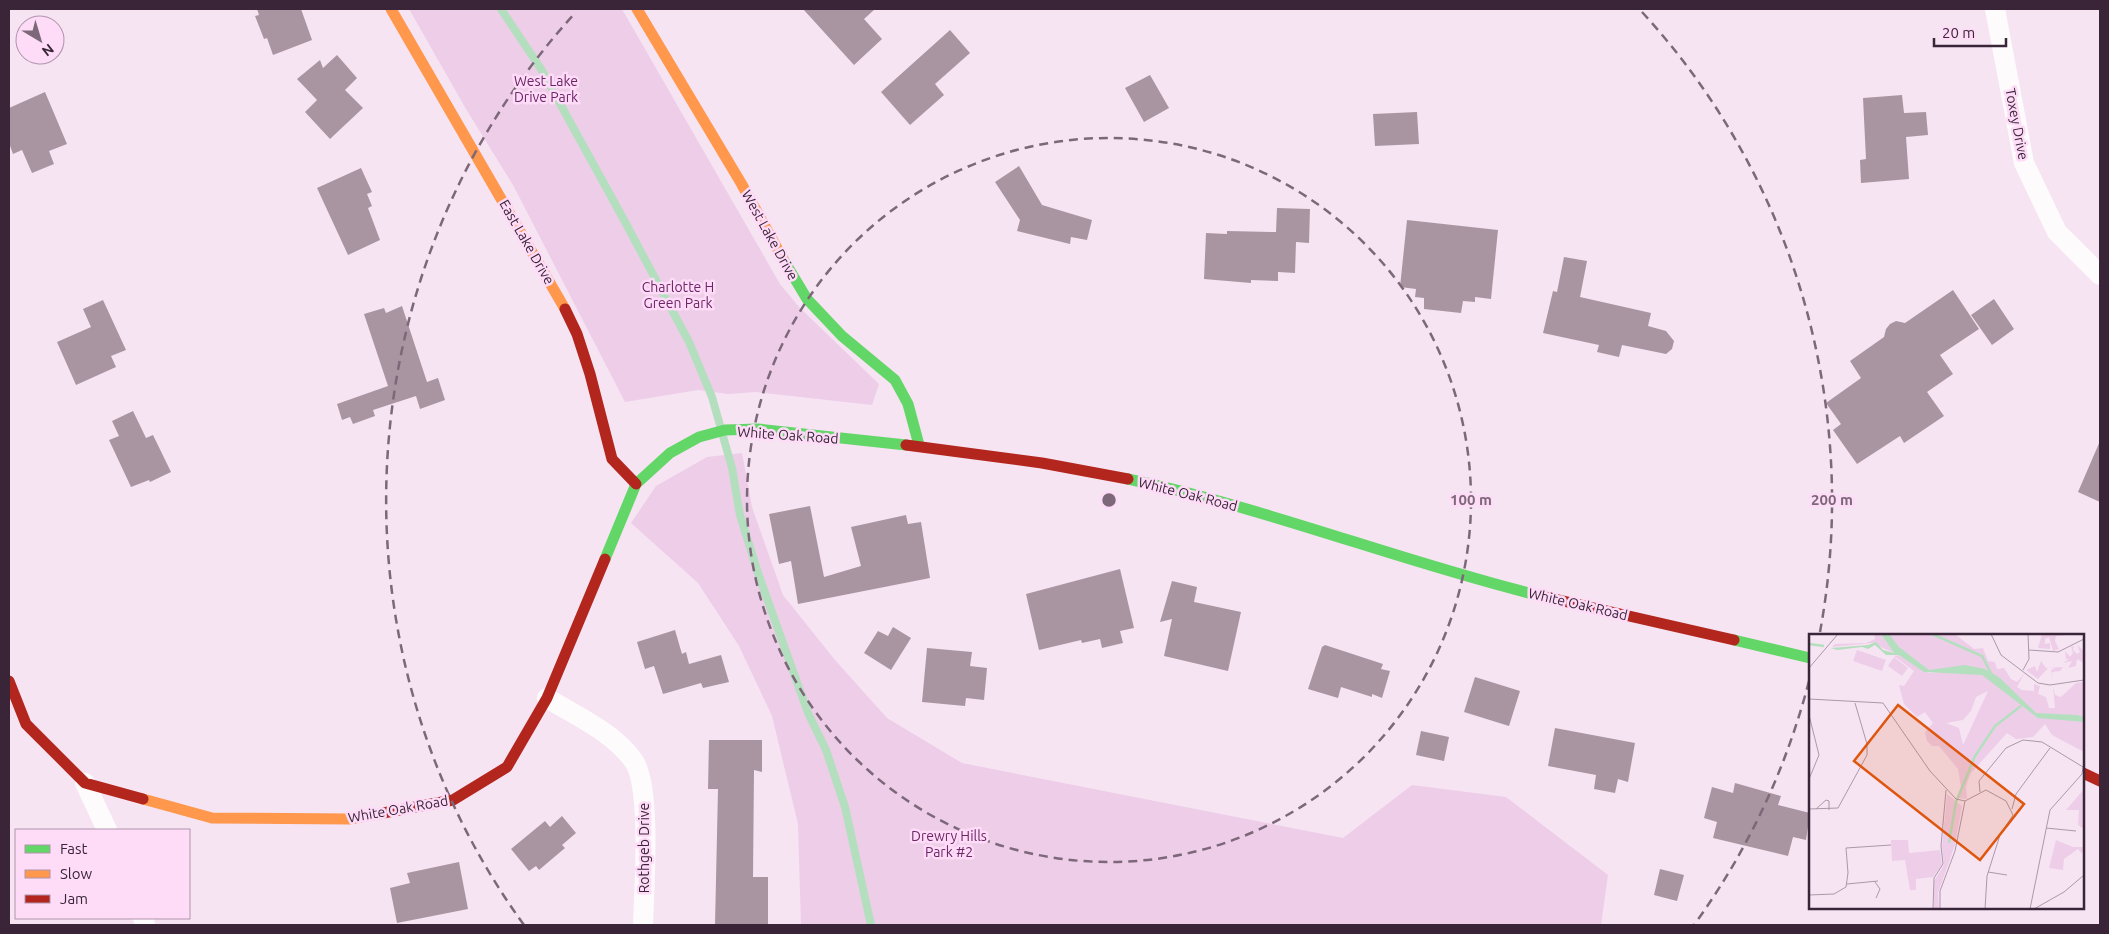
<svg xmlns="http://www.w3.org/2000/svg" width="2109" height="934" font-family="Ubuntu,sans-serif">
	<rect width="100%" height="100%" fill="#f6e4f3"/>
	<!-- green -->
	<path fill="#eecde9" d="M409,9H622L780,284L799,307L879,384L872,405L756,392L728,394L698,390L625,402L513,185L466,109Z
		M742,453L752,507L783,595L835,660L887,718L962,763L1343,838L1412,785L1506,797L1608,875L1601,925H801L798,824L772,716L739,646L698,583L631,523L656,486L707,457Z"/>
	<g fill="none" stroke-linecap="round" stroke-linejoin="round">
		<!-- stream -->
		<path stroke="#b4dfbe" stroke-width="8" d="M501,9L541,69L624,220L689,342L712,397L732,468L740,515L758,573L808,713L826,750L845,807L871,925"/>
	</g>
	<!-- building -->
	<path fill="#a995a2" d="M257,9H301L312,40L273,55L267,38L264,39L255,16L259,15Z
		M803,9H875L864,19L882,39L854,65Z
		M950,30L970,53L935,84L944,95L910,125L881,92Z
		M337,55L357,78L345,90L363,108L330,139L305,112L317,100L297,79L320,60L323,68Z
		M1150,75L1169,108L1144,122L1125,88Z
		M45,92L67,144L49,151L54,164L32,173L22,150L13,154L9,143V108Z
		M1902,95L1904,113L1926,112L1928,135L1906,137L1909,179L1861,183L1860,160L1866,159L1863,98Z
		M1417,112L1419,144L1375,146L1373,114Z
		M1019,166L1042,205L1092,220L1087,240L1071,237L1070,244L1017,231L1020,220L995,182Z
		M361,168L372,192L367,194L372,206L368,208L380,240L348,255L317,188Z
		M1277,208L1310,209L1309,243L1296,242L1295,273L1278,272V281L1251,280V283L1204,279L1206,233L1227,234V231L1276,232Z
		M1407,220L1498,230L1491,299L1475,297V302L1463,301L1461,313L1424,309V298L1415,297L1416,289L1400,287Z
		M1564,257L1587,261L1580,297L1651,313L1648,326L1666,331L1674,341L1672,349L1666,354L1622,345L1619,357L1597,352L1599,345L1543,333L1553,291L1557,292Z
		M1953,290L1979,329L1940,355L1953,374L1927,392L1944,416L1904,443L1900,436L1857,464L1833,430L1841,424L1826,403L1861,378L1850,361L1884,337L1886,329L1890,324L1896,321L1905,323Z
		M1994,299L2014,329L1992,345L1971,315Z
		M103,300L126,350L111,356L116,367L76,385L57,342L91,327L83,309Z
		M402,306L427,382L438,378L445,400L420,409L416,396L373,410L375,416L353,424L350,417L342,420L337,404L388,386L364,314L384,308L386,313Z
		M133,411L146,438L153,435L171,472L150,482L149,480L131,487L109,440L119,436L112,421Z
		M2100,441V502L2078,492Z
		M810,506L824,577L861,566L851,527L906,515L908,524L921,522L930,578L798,604L791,561L779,564L769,514Z
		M1120,569L1134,628L1120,631L1123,643L1102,648L1100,639L1082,643L1081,640L1039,650L1026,594Z
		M1172,581L1197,587L1194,602L1241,612L1228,671L1164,656L1172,619L1160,622Z
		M893,627L911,638L891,670L864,653L878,631L888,636Z
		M675,630L682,654L686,652L689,664L721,655L729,682L703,688L701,683L663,694L654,666L645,669L637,642Z
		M1325,645L1383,664L1381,669L1390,671L1382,698L1372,694V697L1341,687L1338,698L1308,689L1322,647Z
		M927,648L972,652L970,666L987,668L984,700L966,698L965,706L922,702Z
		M1475,677L1520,691L1509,726L1464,712Z
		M1555,728L1635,743L1628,782L1618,779L1615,793L1594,789L1596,775L1548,766Z
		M1421,731L1449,737L1444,761L1416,755Z
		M709,740H762V772L754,770L753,877H768V925H715L718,789H708Z
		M1735,783L1781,796L1778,805L1810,813L1806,840L1793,837L1788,856L1713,838L1717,822L1704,818L1712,787L1733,793Z
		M562,816L576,833L562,845L565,848L539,870L536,866L529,871L511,849L545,821L550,827Z
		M459,862L468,909L397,923L390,888L410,883L407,873Z
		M1660,869L1684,875L1677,901L1654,895Z"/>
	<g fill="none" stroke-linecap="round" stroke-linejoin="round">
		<!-- street -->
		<path stroke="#fefbfd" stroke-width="20" d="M1995,9L2024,163L2057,232L2100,275
			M547,698C576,716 613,732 633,760C652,784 644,891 643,925
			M85,783L107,830
			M143,918L145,925"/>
		<!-- fast -->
		<path stroke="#63d668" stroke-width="11" d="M783,259L807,299L842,336L895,380L908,404L919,445
			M1128,479C1267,508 1399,561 1537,595
			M605,559L636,484L670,453L699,437L725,430L758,429L906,445
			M1734,640L1810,658"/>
		<!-- slow -->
		<path stroke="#ff974d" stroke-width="11" d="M391,9L565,309
			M637,9L741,183L783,259
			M143,799L212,818L350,819L383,813"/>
		<!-- jam -->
		<path stroke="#b3261e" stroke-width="11" d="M565,309L577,334L590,374L612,459L636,484
			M906,445L1042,463L1128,479
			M1537,595L1734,640
			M9,681L26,724L85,783L143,799
			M2083,773L2100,781
			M383,813L453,800L507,767L547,698L605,559"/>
	</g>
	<!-- distance rings -->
	<g fill="none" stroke="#7c6879" stroke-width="2.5" stroke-dasharray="9 6">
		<circle cx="1109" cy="500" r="362"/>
		<path d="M1809 681A723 723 0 0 1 1694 925M524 925A723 723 0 0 1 576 12M1642 12A723 723 0 0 1 1820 632"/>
	</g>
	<g text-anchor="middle" stroke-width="5" stroke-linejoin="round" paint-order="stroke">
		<!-- park labels -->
		<g font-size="14" fill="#6d2567" stroke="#fedcf8">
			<text x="546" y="86">West Lake<tspan x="546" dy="16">Drive Park</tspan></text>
			<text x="678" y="292">Charlotte H<tspan x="678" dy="16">Green Park</tspan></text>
			<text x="949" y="841">Drewry Hills<tspan x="949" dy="16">Park #2</tspan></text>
		</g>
		<!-- street labels -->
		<g font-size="14" fill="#3a2538" stroke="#fedcf8">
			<text transform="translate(2017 124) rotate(79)" y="5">Toxey Drive</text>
			<text transform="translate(770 235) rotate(61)" y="5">West Lake Drive</text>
			<text transform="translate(527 242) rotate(60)" y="5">East Lake Drive</text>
			<text transform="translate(788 435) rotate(4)" y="5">White Oak Road</text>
			<text transform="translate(1188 494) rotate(14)" y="5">White Oak Road</text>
			<text transform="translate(1578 604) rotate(13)" y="5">White Oak Road</text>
			<text transform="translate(398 809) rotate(-10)" y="5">White Oak Road</text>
			<text transform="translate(644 848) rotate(-90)" y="5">Rothgeb Drive</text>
		</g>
	</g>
	<!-- overview -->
	<g transform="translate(1809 634)">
		<rect width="275" height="275" fill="#f6e4f3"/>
		<path d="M65,0H72L85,19L63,9L23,13L26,10L57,9L66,5ZM77,0H146L165,15L174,14L179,27L186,28L188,35L195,34L202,45L208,48L215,40L208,53L213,56L225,57V50L231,52L229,60L237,63L240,74H246L244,52L246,61L252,63L267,49L275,48V118L243,101L236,90L224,103L207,105L198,99L162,139L157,152L158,165L148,164L152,153L149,135L130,112H123L118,107L116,98L124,89L116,78L108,83L95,70L90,51L95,52L105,37L85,22L90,21L119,39L152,38L120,37L109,32ZM179,57L154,111L150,94L137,89L154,86L162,77L167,63ZM233,0H256L257,1L247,2L246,7L250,15L244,17L240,3L236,5V10L241,9V15L229,14ZM268,11L275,17V29L268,25L267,32L259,34L263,27L254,29L260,25H257L256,17L261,23L264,19L262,13L265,12L264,16L268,20L271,18ZM48,16L77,26L73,37L44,27ZM85,23L99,34L93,42L79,32ZM232,27L237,34L254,33L251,37L243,38L244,47L242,36L246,34H239L229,45L217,36L226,32L228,38ZM275,155V195L269,191L270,176H257ZM138,160L153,172L146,211L129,259L130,275H125V247L135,231L133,213ZM82,206H99L100,219L131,216L133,231L124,243L107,245V256H101L96,226L83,227ZM247,206L264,213H275L273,220L269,215L255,225L254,236L240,234Z" fill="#eecde9" fill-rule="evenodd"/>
		<path d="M72,0H80L90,13L120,36L156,31L176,35L191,44L227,79L268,81L275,83V88L229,84L173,41L115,38L90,21H77L66,11L59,15L53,13L28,16L22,14L59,11L67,8L74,16L85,19Z" fill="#b4dfbe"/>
		<path fill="none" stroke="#b4dfbe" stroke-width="2.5" d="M123,0L173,22L183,41M0,10L15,12M140,209L147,168L166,122L186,92L212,72"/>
		<path fill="none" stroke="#ab98a8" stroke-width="1" d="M182,0L192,21L229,49L241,51L275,46M220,16L249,18L275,5M0,34L29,0M214,36L220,25L219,0M0,65L74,69L121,137L147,165L156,167L177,156L197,167L204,181L191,201L178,242L176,275M0,81L10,121L0,145M171,158L170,147L197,114L214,106L233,108L274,133L273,140L241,176L221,275M0,175L29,174L58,121V110L46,69M7,175L17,166L20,167V176M203,175L207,160L241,114M237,194L267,197M179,238L198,241M66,248L71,255L67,264M38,250L69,247M0,261L25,260L37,253L39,239L37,214L82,211M124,275L125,244L134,230L132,212L137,156M131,275V257L146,217L156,167M225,275L255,258L275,241"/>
		<path fill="#df560e" fill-opacity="0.15" stroke="#df560e" stroke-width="2.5" d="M89,71L215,170L171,226L45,127Z"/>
		<rect width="275" height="275" fill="none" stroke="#3a2538" stroke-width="2.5"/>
	</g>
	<circle cx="1109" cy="500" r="8" fill="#7c6879" stroke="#fedcf8" stroke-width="2.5"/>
	<g font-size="15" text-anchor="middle" font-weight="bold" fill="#7c6879" stroke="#fedcf8" stroke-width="5" stroke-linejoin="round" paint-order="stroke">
		<text x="1471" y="505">100 m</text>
		<text x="1832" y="505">200 m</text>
	</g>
	<!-- border -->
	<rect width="2109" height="934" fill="none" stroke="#3a2538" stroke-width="20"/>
	<!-- legend -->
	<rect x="15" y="829" width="175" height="90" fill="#fedcf8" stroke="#b093ab"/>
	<rect x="25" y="845" width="25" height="8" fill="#63d668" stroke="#b093ab"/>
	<text x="60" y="854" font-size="15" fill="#3a2538">Fast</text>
	<rect x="25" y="870" width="25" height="8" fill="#ff974d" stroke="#b093ab"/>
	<text x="60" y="879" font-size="15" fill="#3a2538">Slow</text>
	<rect x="25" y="895" width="25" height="8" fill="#b3261e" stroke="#b093ab"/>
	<text x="60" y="904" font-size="15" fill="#3a2538">Jam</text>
	<!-- north arrow -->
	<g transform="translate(40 40) rotate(142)"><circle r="24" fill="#fedcf8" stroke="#b093ab"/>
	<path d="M0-4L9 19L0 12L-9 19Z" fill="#7c6879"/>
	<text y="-8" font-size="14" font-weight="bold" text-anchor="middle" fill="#3a2538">N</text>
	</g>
	<!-- scale -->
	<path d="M1934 38v8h72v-8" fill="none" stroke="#3a2538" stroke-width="2.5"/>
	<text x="1942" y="38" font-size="15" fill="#3a2538" stroke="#fedcf8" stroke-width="4" paint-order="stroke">20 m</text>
</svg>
